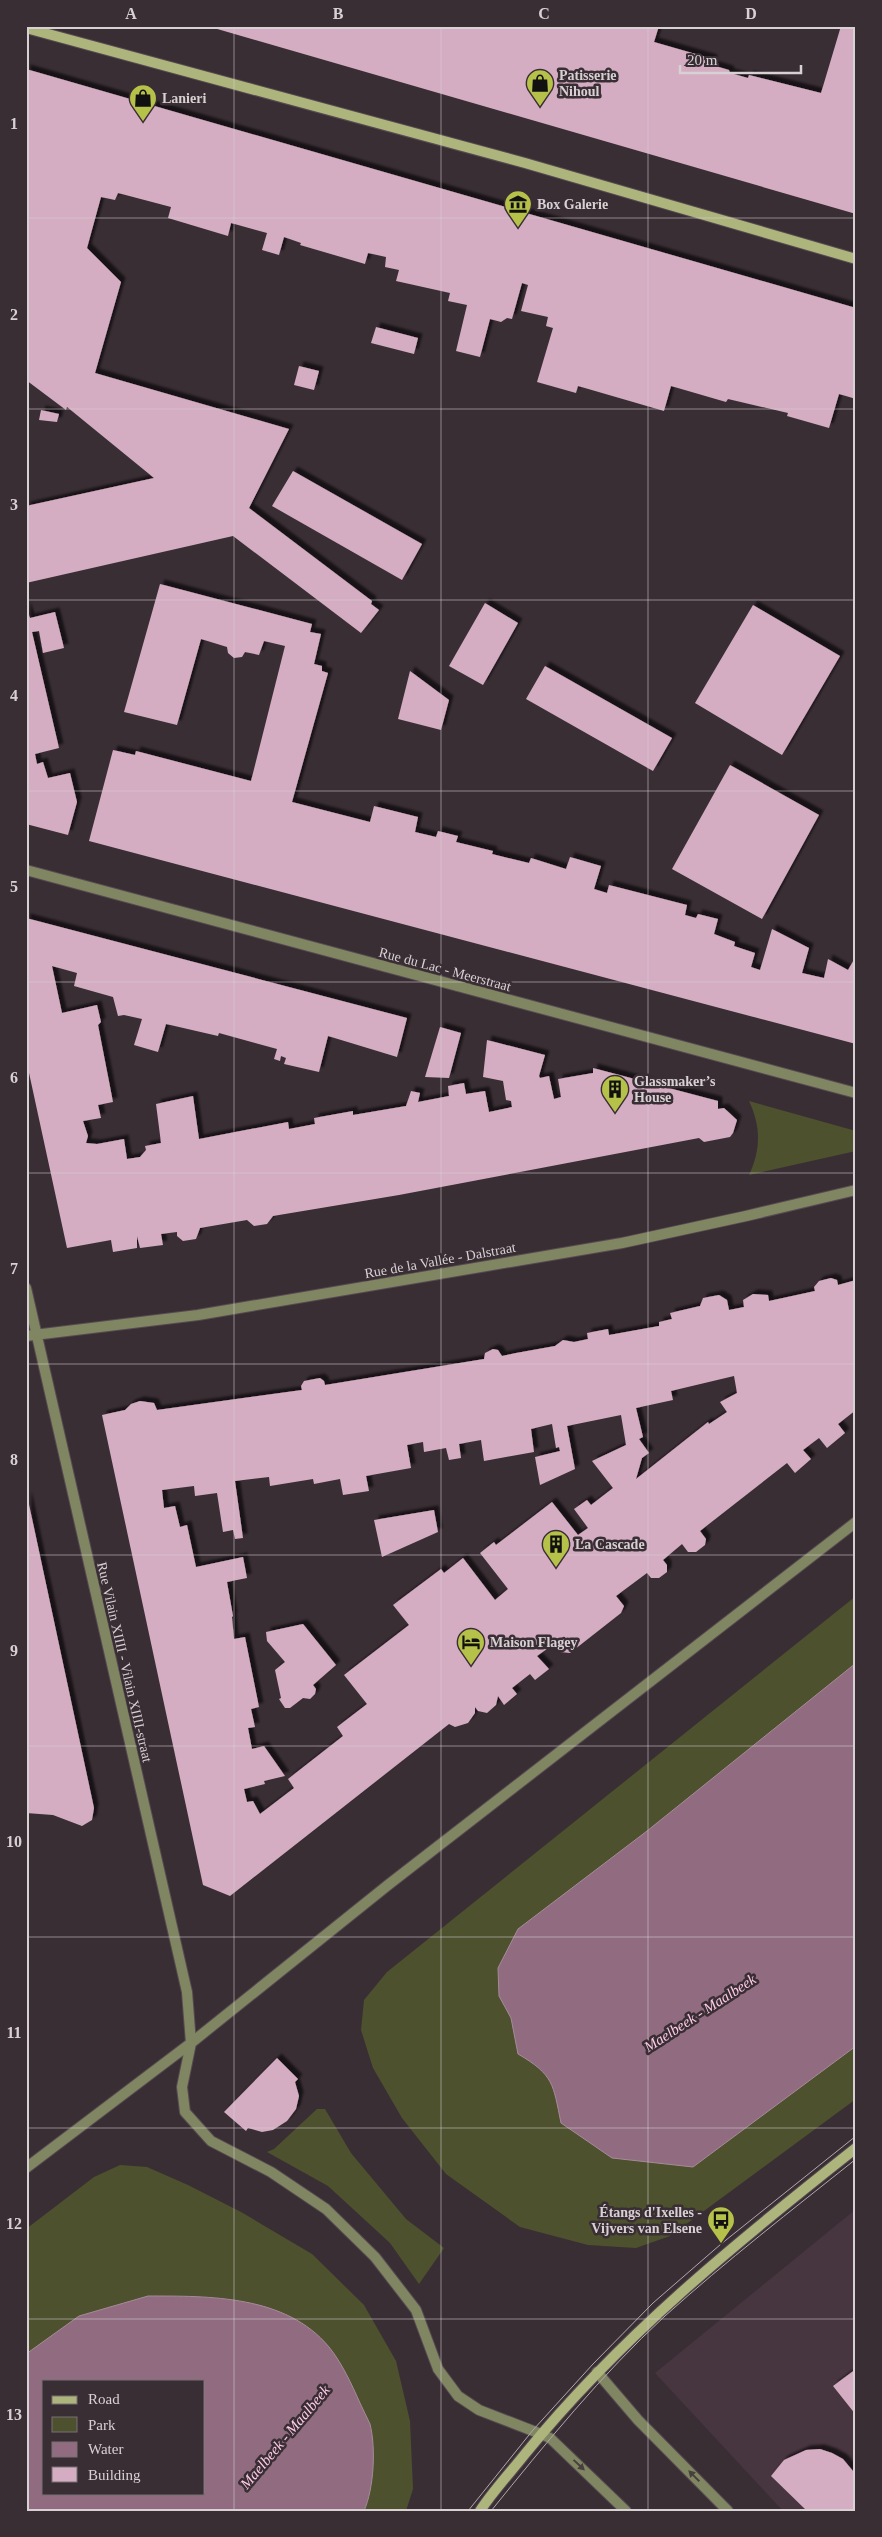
<svg xmlns="http://www.w3.org/2000/svg" width="882" height="2537" font-family="'Times New Roman',serif">
	<defs>
		<filter id="shadow"><feDropShadow dx="4.5" dy="-4.5" stdDeviation="1" flood-color="#0009"/></filter>
	</defs>
	<rect width="100%" height="100%" fill="#3a2e35"/>
	<!-- built -->
	<path fill="#47353f" d="M856,2209V2511H783L655,2373Z"/>
	<!-- green -->
	<path fill="#4d512e" fill-rule="evenodd" d="M749,1101L856,1131V1151L749,1175C761,1149 761,1127 749,1101Z
		M856,1596V2099L670,2236L636,2248L588,2245L520,2227L446,2174L402,2118L373,2068L361,2030L364,2000L387,1972Z
		M317,2109H325L351,2153L406,2219L444,2248L419,2284L390,2243L328,2186L267,2152L274,2149Z
		M120,2165L147,2167L188,2185L241,2212L312,2254L364,2305L396,2361L410,2421L413,2489L406,2511H26V2229L94,2177ZM44,2381H204V2493H44Z"/>
	<!-- water -->
	<path fill="#916c81" stroke="#a68a9a" fill-rule="evenodd" d="M856,1663V2046L693,2167L612,2158L561,2123C553,2084 554,2075 518,2054L511,2018L499,1996L498,1968L518,1929L647,1831Z
		M148,2296C209,2296 286,2295 329,2347C342,2363 352,2385 360,2403C363,2410 367,2417 370,2424C376,2448 374,2488 364,2511H26V2354L79,2316ZM44,2381H204V2493H44Z"/>
	<!-- building -->
	<path fill="#d4adc3" fill-rule="evenodd" filter="url(#shadow)" d="M207,26H659L654,42L713,59L712,65L729,70L730,73L748,78L749,75L821,93L841,26H856V214Z
		M26,69L856,308V399L839,394L829,428L787,416L788,413L728,399L726,402L671,386L664,411L578,386L576,393L537,382L553,328L546,326L548,317L521,311L528,285L522,283L512,319L507,318L501,322L490,319L480,357L456,351L467,305L448,301L450,293L396,281L399,270L385,267L386,257L368,253L365,264L300,245L301,243L284,237L279,255L262,250L267,233L231,223L228,236L168,218L171,207L118,193L115,200L101,197L87,248L121,282L95,373L289,429L249,508L372,601L371,604L379,610L361,633L233,536L26,583V506L154,478L67,407L66,410L26,380V278L29,276L26,273Z
		M376,327L418,338L414,354L371,343Z
		M299,366L319,371L314,390L294,385Z
		M41,410L59,414L57,422L39,420Z
		M293,471L422,544L402,580L272,506Z
		M160,584L312,624L310,632L321,634L314,664L322,666V671L328,673L292,802L370,822L374,806L418,817L415,832L436,837L438,831L458,836L456,842L493,851L492,854L529,863L531,858L566,869L570,857L601,866L594,889L607,893L609,885L687,905L685,915L696,918L698,914L718,919L714,934L735,942L734,946L755,953L751,967L760,970L772,929L809,948L802,973L824,978L828,959L848,970L856,956V1044L89,841L113,750L135,755L136,751L251,781L285,646L264,641L259,655L245,652L242,657L234,658L228,653L227,647L201,639L177,725L124,712Z
		M485,603L518,623L483,685L449,666Z
		M753,605L840,656L782,755L695,703Z
		M26,606L30,618L55,612L64,648L43,653L39,631L32,632L59,748L35,754L37,764L43,762L48,778L70,773L77,802L68,835L26,824Z
		M545,666L672,738L653,771L526,699Z
		M410,671L449,700L441,730L398,719Z
		M730,765L819,815L762,919L672,869Z
		M26,918L407,1018L397,1057L328,1036L319,1072L284,1064L286,1058L281,1056L280,1061L274,1059L277,1049L219,1033L218,1036L166,1024L158,1052L134,1045L142,1019L124,1015L118,1016L113,997L74,986L77,973L52,966L62,1013L97,1005L101,1022L98,1025L113,1102L98,1105L101,1118L83,1121L88,1136L86,1143L97,1144L124,1139L127,1159L140,1157L146,1150L145,1146L161,1143L156,1104L193,1096L199,1139L288,1122L289,1129L315,1124L314,1118L353,1111V1115L406,1106L411,1091L420,1093L418,1102L449,1096L448,1086L464,1083L466,1094L485,1091L489,1112L512,1107L511,1101L506,1100L503,1081L483,1077L487,1040L545,1055L539,1076L540,1078L549,1076L554,1099L561,1097L558,1079L593,1073V1068L718,1101V1109L724,1108L737,1120L733,1133L730,1137L704,1142L699,1138L399,1195L273,1216L267,1224L254,1226L247,1220L200,1228L196,1239L183,1241L177,1236V1232L161,1234L163,1245L140,1248L137,1236V1248L113,1252L111,1240L67,1248L26,1059Z
		M440,1027L461,1033L449,1078L425,1077Z
		M831,1278L837,1280L838,1285L856,1280V1410L838,1424L845,1433L827,1448L819,1438L803,1450L811,1459L795,1473L787,1463L700,1531L706,1539L705,1545L696,1552H688L682,1544L663,1560L667,1565V1572L659,1578H651L647,1573L616,1596L624,1606L621,1613L570,1653L560,1652L554,1644L537,1656L549,1669L535,1680L530,1674L512,1688L517,1694L504,1705L498,1696L496,1705L487,1713L478,1711L475,1707V1713L468,1723L455,1727L449,1724L230,1896L203,1885L102,1415L125,1410L131,1404L140,1401L154,1403L157,1410L302,1390L301,1386L304,1381L320,1378L324,1381L325,1385L484,1359L485,1353L493,1349L498,1350L502,1356L516,1353L555,1346L563,1340L574,1342L588,1339L587,1333L608,1329L609,1335L659,1326V1322L672,1319L670,1313L700,1306L703,1298L719,1295L727,1300L729,1310L744,1307L743,1300L753,1294L768,1295L769,1301L815,1291L814,1287L819,1281ZM734,1376L737,1393L720,1402L727,1412L709,1424L708,1422L636,1479L642,1458L649,1453L639,1439L643,1437L636,1408L673,1400L671,1391ZM621,1415L626,1445L592,1461L613,1488L591,1505L587,1500L574,1509L588,1528L578,1535L552,1502L496,1545L494,1542L480,1553L508,1589L495,1600L463,1558L444,1573L441,1569L393,1605L409,1625L344,1675L367,1704L337,1727L343,1736L288,1779L294,1788L260,1814L253,1801L247,1802L244,1789L265,1784L264,1781L285,1776L264,1746L252,1749L248,1728L255,1727L251,1709L259,1707L245,1637L234,1639L232,1617L233,1616L227,1582L247,1578L243,1557L196,1567L187,1525L180,1527L175,1506L164,1508L162,1490L194,1486L195,1496L217,1493L223,1532L233,1530L235,1539L243,1538L235,1481L269,1477L270,1486L313,1479L314,1484L340,1479L343,1495L369,1491L366,1476L411,1468L407,1445L423,1442L424,1452L446,1448L449,1460L461,1458L459,1444L481,1440L484,1461L534,1452L531,1429L552,1424L556,1448L559,1447L560,1451L535,1457L540,1485L575,1469L567,1426Z
		M27,1495L94,1808L92,1820L82,1826L53,1815L26,1813Z
		M434,1510L438,1532L382,1557L374,1520Z
		M303,1624L336,1665L313,1685L316,1689L315,1694L310,1699L303,1698L290,1708H285L279,1699L281,1698L275,1670L285,1662L267,1641L266,1632Z
		M277,2058L298,2079L295,2082L299,2096L296,2109L287,2121L273,2130L262,2132L248,2128L246,2131L224,2112Z
		M856,2369V2415L833,2386Z
		M806,2450L820,2449L832,2453L843,2459L853,2471L856,2470V2511H807L771,2476L784,2460Z"/>
	<g fill="none" stroke-linecap="round" stroke-linejoin="round">
		<!-- minor casing -->
		<g stroke="#564b52" stroke-width="12">
			<path id="minor" d="M26,870L856,1093
				M26,1288L187,1992L191,2043L182,2087L185,2112L211,2141L271,2172L326,2209L375,2257L416,2310L438,2369L458,2396L479,2410L541,2434
				M26,1336L198,1315L622,1243L746,1216L856,1190
				M26,2168L191,2043L388,1885L856,1522"/>
		</g>
		<!-- tertiary casing -->
		<g stroke="#564b52" stroke-width="12">
			<path id="tertiary" d="M597,2372L638,2420L728,2511
				M541,2434L550,2438L626,2511"/>
		</g>
		<!-- secondary casing -->
		<g stroke="#564b52" stroke-width="12">
			<path id="secondary" d="M26,28L525,163L856,259
				M480,2511C493,2491 510,2473 525,2454C620,2337 738,2241 856,2148"/>
		</g>
		<!-- minor -->
		<use href="#minor" stroke="#818662" stroke-width="10"/>
		<!-- tertiary -->
		<use href="#tertiary" stroke="#818662" stroke-width="10"/>
		<!-- secondary -->
		<use href="#secondary" stroke="#aeb57c" stroke-width="10"/>
		<!-- tram -->
		<path stroke="#b0a8ac" stroke-width="1" d="M468,2511L533,2430L593,2364L653,2303L721,2244L856,2136
			M491,2511C546,2443 601,2375 665,2316C726,2261 792,2210 856,2159"/>
	</g>
	<!-- one-way arrows -->
	<defs><path id="oneway-solid" d="M-6-.8H1V-3.2L6.5 0L1 3.2V.8H-6Z" transform="scale(1.25)"/></defs>
	<g fill="#48403e">
		<use href="#oneway-solid" transform="translate(579 2465) rotate(43)"/>
		<use href="#oneway-solid" transform="translate(694 2476) rotate(-135)"/>
	</g>
	<!-- grid -->
	<path fill="none" stroke="#d8d1d4" stroke-width="1" stroke-opacity="0.55" d="M234,26V2511M441,26V2511M648,26V2511M26,218H856M26,409H856M26,600H856M26,791H856M26,982H856M26,1173H856M26,1364H856M26,1555H856M26,1746H856M26,1937H856M26,2128H856M26,2319H856"/>
	<!-- icons -->
	<defs>
		<g id="shop-pin" transform="scale(1.4375)"><path d="M0 17L-7.5 6A9.5 9.5 0 1 1 7.5 6Z" fill="#b6c149" stroke="#3a2e35"/><path d="M-5-2.5h2.3a2.7 3.5 0 0 1 5.4 0H5L5.5 6h-11ZM-1.5-2.5h3a1.5 2.3 0 0 0-3 0Z" fill="#111"/></g>
		<g id="museum-pin" transform="scale(1.4375)"><path d="M0 17L-7.5 6A9.5 9.5 0 1 1 7.5 6Z" fill="#b6c149" stroke="#3a2e35"/><path d="M0-6L6-3V-2H-6V-3ZM-5-1h2V3h-2ZM-1-1h2V3h-2ZM3-1h2V3H3ZM-6 4H6V6H-6Z" fill="#111"/></g>
		<g id="building-pin" transform="scale(1.4375)"><path d="M0 17L-7.5 6A9.5 9.5 0 1 1 7.5 6Z" fill="#b6c149" stroke="#3a2e35"/><path d="M-4-6H4V6H1V3H-1V6H-4ZM-2.5-4.3h1.7v1.8h-1.7ZM.8-4.3h1.7v1.8H.8ZM-2.5-1h1.7V.8h-1.7ZM.8-1h1.7V.8H.8Z" fill="#111"/></g>
		<g id="hotel-pin" transform="scale(1.4375)"><path d="M0 17L-7.5 6A9.5 9.5 0 1 1 7.5 6Z" fill="#b6c149" stroke="#3a2e35"/><path d="M-6-4.5h1.5V1H6V5H4.5V3h-9V5H-6ZM-4 0a1.8 1.8 0 1 1 3.6 0ZM.5 0V-2.5h3Q6-2.5 6 0Z" fill="#111"/></g>
		<g id="bus-pin" transform="scale(1.4375)"><path d="M0 17L-7.5 6A9.5 9.5 0 1 1 7.5 6Z" fill="#b6c149" stroke="#3a2e35"/><path d="M-5-6H5V4H4V6H2V4H-2V6H-4V4H-5ZM-3.5-4V0h7V-4ZM-3.5 1.2v1.5H-2V1.2ZM2 1.2v1.5H3.5V1.2Z" fill="#111"/></g>
	</defs>
	<g fill-rule="evenodd">
		<use href="#shop-pin" x="540" y="83"/>
		<use href="#shop-pin" x="143" y="98"/>
		<use href="#museum-pin" x="518" y="204"/>
		<use href="#building-pin" x="615" y="1089"/>
		<use href="#building-pin" x="556" y="1544"/>
		<use href="#hotel-pin" x="471" y="1642"/>
		<use href="#bus-pin" x="721" y="2220"/>
	</g>
	<g text-anchor="middle" stroke-width="5" stroke-linejoin="round" paint-order="stroke">
		<!-- poi labels -->
		<g font-size="14" font-weight="bold" fill="#d8d1d4" stroke="#3a2e35" text-anchor="start">
			<text x="559" y="80">Patisserie<tspan x="559" dy="16">Nihoul</tspan></text>
			<text x="162" y="103">Lanieri</text>
			<text x="537" y="209">Box Galerie</text>
			<text x="634" y="1086">Glassmaker’s<tspan x="634" dy="16">House</tspan></text>
			<text x="575" y="1549">La Cascade</text>
			<text x="490" y="1647">Maison Flagey</text>
			<text x="702" y="2217" text-anchor="end">Étangs d'Ixelles -<tspan x="702" dy="16">Vijvers van Elsene</tspan></text>
		</g>
		<!-- street labels -->
		<g font-size="14" fill="#d8d1d4" stroke="#3a2e35">
			<text transform="translate(445 969) rotate(15)" y="5">Rue du Lac - Meerstraat</text>
			<text transform="translate(440 1260) rotate(-10)" y="5">Rue de la Vallée - Dalstraat</text>
			<text transform="translate(125 1662) rotate(77)" y="5">Rue Vilain XIIII - Vilain XIIII-straat</text>
		</g>
		<!-- water labels -->
		<g font-size="15" font-style="italic" fill="#ffcce8" stroke="#3a2e35">
			<text transform="translate(700 2013) rotate(-33)" y="5">Maelbeek - Maalbeek</text>
			<text transform="translate(285 2437) rotate(-50)" y="5">Maelbeek - Maalbeek</text>
		</g>
	</g>
	<!-- border -->
	<rect width="882" height="2537" fill="none" stroke="#3a2e35" stroke-width="55"/>
	<!-- legend -->
	<rect x="42" y="2380" width="162" height="115" fill="#3a2e35" stroke="#796f75"/>
	<rect x="52" y="2396" width="25" height="8" fill="#aeb57c" stroke="#796f75"/>
	<text x="88" y="2404" font-size="15" fill="#d8d1d4">Road</text>
	<rect x="52" y="2417" width="25" height="15" fill="#4d512e" stroke="#796f75"/>
	<text x="88" y="2430" font-size="15" fill="#d8d1d4">Park</text>
	<rect x="52" y="2442" width="25" height="15" fill="#916c81" stroke="#796f75"/>
	<text x="88" y="2454" font-size="15" fill="#d8d1d4">Water</text>
	<rect x="52" y="2467" width="25" height="15" fill="#d4adc3" stroke="#796f75"/>
	<text x="88" y="2480" font-size="15" fill="#d8d1d4">Building</text>
	<!-- scale -->
	<path d="M680 65v8h121v-8" fill="none" stroke="#d8d1d4" stroke-width="2.5"/>
	<text x="687" y="65" font-size="15" fill="#d8d1d4" stroke="#3a2e35" stroke-width="4" paint-order="stroke">20 m</text>
	<rect x="28" y="28" width="826" height="2482" fill="none" stroke="#d8d1d4" stroke-width="2"/>
	<g font-size="16" text-anchor="middle" font-weight="bold" fill="#d8d1d4">
		<text x="131" y="19">A</text>
		<text x="338" y="19">B</text>
		<text x="544" y="19">C</text>
		<text x="751" y="19">D</text>
		<text x="14" y="129">1</text>
		<text x="14" y="320">2</text>
		<text x="14" y="510">3</text>
		<text x="14" y="701">4</text>
		<text x="14" y="892">5</text>
		<text x="14" y="1083">6</text>
		<text x="14" y="1274">7</text>
		<text x="14" y="1465">8</text>
		<text x="14" y="1656">9</text>
		<text x="14" y="1847">10</text>
		<text x="14" y="2038">11</text>
		<text x="14" y="2229">12</text>
		<text x="14" y="2420">13</text>
	</g>
</svg>
